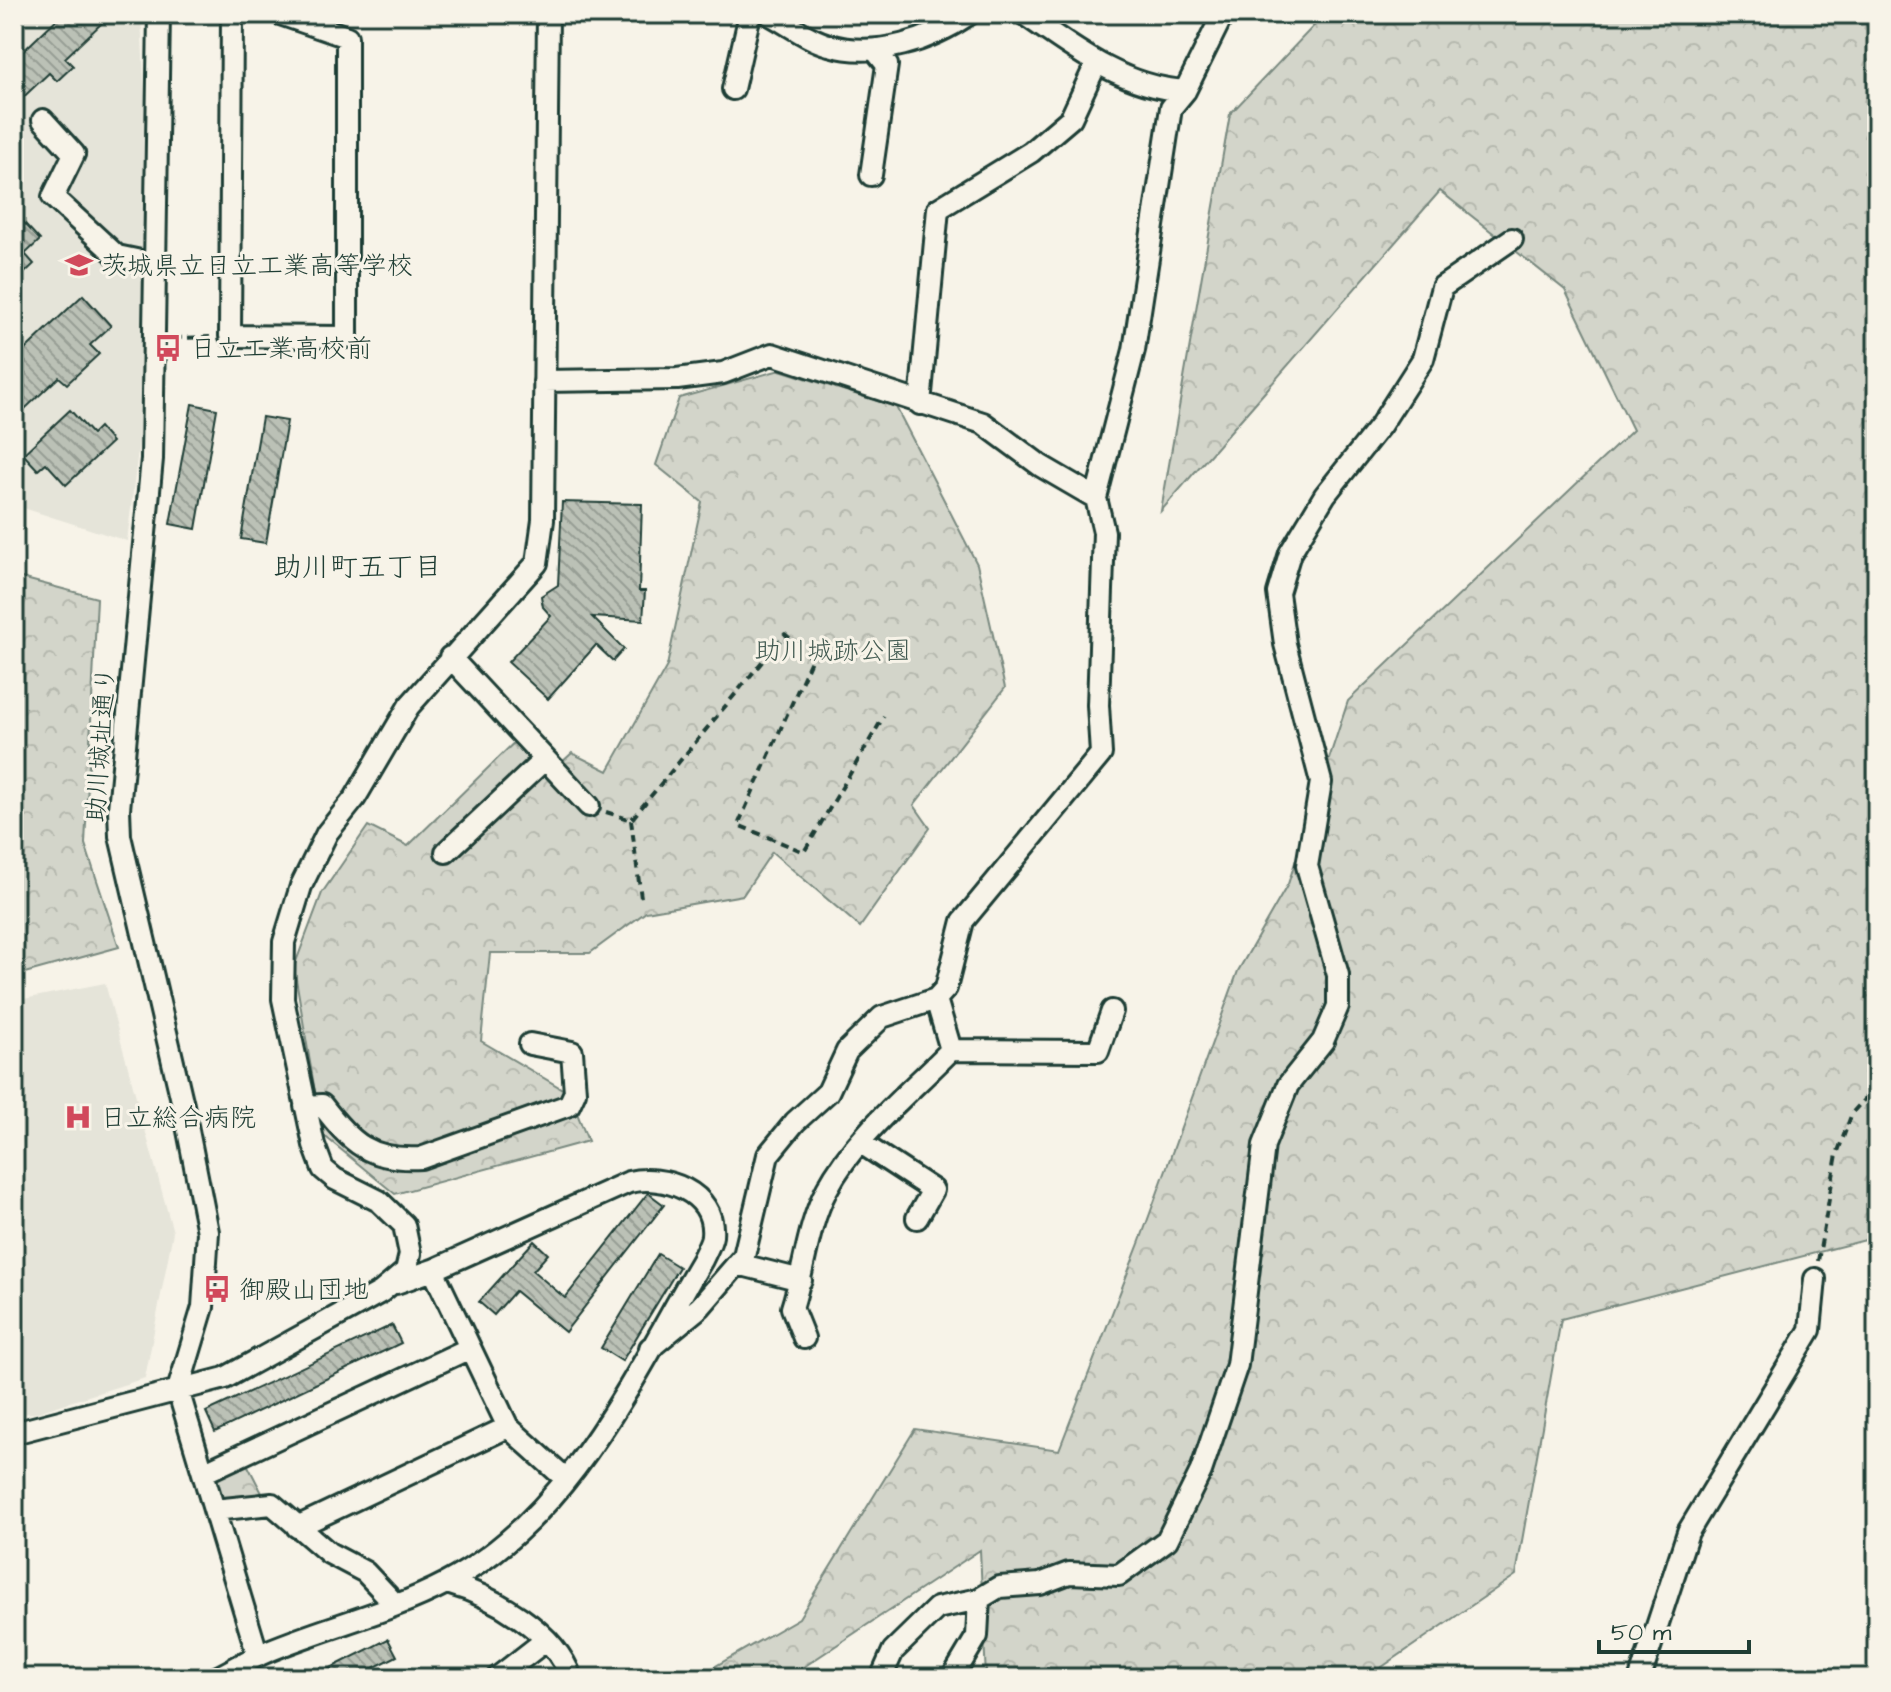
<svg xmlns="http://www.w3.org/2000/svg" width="1891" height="1692" font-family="'Architects Daughter','Klee One',sans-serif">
	<defs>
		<pattern id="forest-crowns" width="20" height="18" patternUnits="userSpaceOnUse" patternTransform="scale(2)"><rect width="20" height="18" fill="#d3d5ca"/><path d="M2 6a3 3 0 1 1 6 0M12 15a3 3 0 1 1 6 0" fill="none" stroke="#b5b8ae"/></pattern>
		<pattern id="building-back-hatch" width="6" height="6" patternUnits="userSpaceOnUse" patternTransform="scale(2)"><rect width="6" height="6" fill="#bbc1b6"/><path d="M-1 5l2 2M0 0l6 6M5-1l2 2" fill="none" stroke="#979e95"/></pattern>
	</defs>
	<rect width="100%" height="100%" fill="#f7f3e8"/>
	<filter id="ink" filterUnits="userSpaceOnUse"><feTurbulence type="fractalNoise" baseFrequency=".0125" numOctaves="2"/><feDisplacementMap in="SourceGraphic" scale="16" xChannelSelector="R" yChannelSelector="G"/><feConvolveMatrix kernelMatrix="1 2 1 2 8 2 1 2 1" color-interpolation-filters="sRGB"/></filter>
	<g filter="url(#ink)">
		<!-- built -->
		<path fill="#e5e4d9" d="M14,14H141L146,122L143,409L127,541L14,505Z
			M105,983L173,1232L145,1378L35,1413L14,1414V1001Z"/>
		<!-- forest -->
		<path fill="url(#forest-crowns)" stroke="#79897f" stroke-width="2" d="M1325,14H1877V1237L1561,1319L1516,1575L1366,1678H986L980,1550L787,1678H695L799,1618L915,1429L1059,1450L1140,1241L1238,971L1288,884L1348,701L1633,430L1565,290L1440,191L1161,511L1230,114Z
			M780,370L896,407L977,564L1005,688L914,805L930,828L860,927L772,852L743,895L646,912L590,953H490L481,1041L569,1093L588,1141L395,1194L322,1134L294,967L322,893L368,826L408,846L529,728L560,764L572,753L608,771L667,666L702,502L656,465L679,398Z
			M14,576L97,598L85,844L119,947L21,974L14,949Z
			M243,1456L266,1501L215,1507L205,1474Z"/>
		<!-- building -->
		<path fill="url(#building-back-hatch)" stroke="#1f3d34" stroke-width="2" d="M62,14H95L103,22L65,58L73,66L57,81L49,73L14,106V60Z
			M14,212L40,240L25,254L34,264L14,283Z
			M83,295L111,326L90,345L99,354L67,384L59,377L14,419V360Z
			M192,404L217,409L196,529L170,524Z
			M70,410L92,434L99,427L112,442L66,485L46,463L38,470L23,454Z
			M262,417L287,421L266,543L241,539Z
			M562,502L642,504L639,591H645L643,620L592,617L624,649L613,661L596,645L548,699L508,662L551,616L543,607L541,596L558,585Z
			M648,1193L664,1205L565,1332L515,1291L494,1315L479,1302L534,1241L548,1254L533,1271L565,1298Z
			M658,1254L679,1267L622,1361L601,1348Z
			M392,1325L401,1343L215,1432L206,1412Z
			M388,1639L397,1656L353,1678H311Z"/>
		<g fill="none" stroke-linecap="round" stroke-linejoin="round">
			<!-- minor casing -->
			<g stroke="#1f3d34" stroke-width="26">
				<path id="minor" d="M159,14L152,459L119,809L120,836L183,1105L208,1232L203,1307L178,1390
					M232,14L230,336L347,337V37L280,14
					M769,14C788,24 809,40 829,45C876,59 932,40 969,14
					M1024,14C1074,49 1123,87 1185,91
					M733,89L750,14
					M43,120L74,154L53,197L117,256L155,264
					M871,175L887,65L875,50
					M544,381L677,379L723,373L772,354L983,423L1041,466L1096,498
					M920,404L938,209L1031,152L1071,118L1096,64
					M450,657L589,806
					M446,852L545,759
					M936,999L951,1050L1098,1051L1112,1011
					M305,1106L322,1105C351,1143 370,1161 421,1158L569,1105L575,1092L572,1052L530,1044
					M861,1143L933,1190L917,1218
					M738,1264L801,1280
					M433,1270L508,1427L566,1479
					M804,1338L792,1308C805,1268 807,1227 827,1189C855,1136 909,1093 951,1050
					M650,1348L700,1307L744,1256L768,1155L795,1122L828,1092L847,1051L882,1017L936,999L946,988L963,921L1101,754L1098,705L1104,532L1096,498L1134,350L1171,108L1185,91L1223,14
					M178,1390L258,1656
					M14,1433L225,1378L381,1292L406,1271L410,1254L404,1225L379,1201L335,1179L323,1169L314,1145L283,999L284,942L301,886L327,833L355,798L409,706L537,563L543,520L548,14
					M203,1473L470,1348
					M214,1510L272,1504L329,1553L365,1572L396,1605
					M297,1527L508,1427
					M447,1583C493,1596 555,1631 571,1678
					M216,1678C231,1671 245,1662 259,1655C320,1628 387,1614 446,1583C571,1518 634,1375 702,1260C705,1253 711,1243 712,1236C716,1191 663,1174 629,1182L433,1270L396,1283
					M497,1678L546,1640
					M881,1678L893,1651L937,1608L979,1599L999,1587L1040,1584L1069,1573L1119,1575L1167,1540L1201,1471L1237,1365L1264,1145L1288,1085L1323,1041L1338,1006V975L1307,866L1321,782L1285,644L1278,593L1290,553L1325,495L1380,426L1423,359L1442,287L1512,239
					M952,1678L977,1636L979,1599
					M1640,1678L1688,1532L1810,1330L1815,1279"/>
			</g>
			<!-- path -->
			<path stroke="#1f3d34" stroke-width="4" stroke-dasharray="8 6" stroke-linecap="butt" d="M174,338L213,337
				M606,812L631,820L785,634L812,658L738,825L804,852L884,716
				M631,820L641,898
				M1818,1261L1837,1154L1852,1113L1877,1085"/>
			<!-- minor -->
			<use href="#minor" stroke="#f7f3e8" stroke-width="20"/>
		</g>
	</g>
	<!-- icons -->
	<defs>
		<g id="school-bare" transform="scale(2.16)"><path d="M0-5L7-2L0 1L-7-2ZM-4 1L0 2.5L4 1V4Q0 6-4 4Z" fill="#d1495b" stroke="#f7f3e8" stroke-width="2.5" paint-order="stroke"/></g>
		<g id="bus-bare" transform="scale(2.16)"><path d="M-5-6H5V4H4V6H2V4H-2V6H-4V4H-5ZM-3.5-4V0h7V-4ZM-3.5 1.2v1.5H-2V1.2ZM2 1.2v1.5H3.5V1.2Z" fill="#d1495b" stroke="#f7f3e8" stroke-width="2.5" paint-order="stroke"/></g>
		<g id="hospital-bare" transform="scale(2.16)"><path d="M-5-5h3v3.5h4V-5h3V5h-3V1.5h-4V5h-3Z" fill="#d1495b" stroke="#f7f3e8" stroke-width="2.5" paint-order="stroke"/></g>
	</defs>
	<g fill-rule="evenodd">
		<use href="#school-bare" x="79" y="265"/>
		<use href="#bus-bare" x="168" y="348"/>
		<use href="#hospital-bare" x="78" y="1117"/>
		<use href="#bus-bare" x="217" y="1289"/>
	</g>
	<g text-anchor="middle" stroke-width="6" stroke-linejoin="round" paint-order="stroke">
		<!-- poi labels -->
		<g font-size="26" fill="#1f3d34" stroke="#f7f3e8" text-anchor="start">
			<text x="101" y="274">茨城県立日立工業高等学校</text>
			<text x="190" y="357">日立工業高校前</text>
			<text x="100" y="1126">日立総合病院</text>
			<text x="239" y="1298">御殿山団地</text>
		</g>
		<!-- park labels -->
		<g font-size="26" fill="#435b52" stroke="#f7f3e8">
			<text x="833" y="659">助川城跡公園</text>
		</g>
		<!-- street labels -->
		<g font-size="26" fill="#1f3d34" stroke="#f7f3e8">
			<text transform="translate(100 744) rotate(-86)" y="9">助川城址通り</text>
		</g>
		<!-- neighbourhood labels -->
		<g font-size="28" fill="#1f3d34" stroke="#f7f3e8">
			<text x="358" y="576">助川町五丁目</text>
		</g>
	</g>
	<!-- margin -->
	<rect width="1891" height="1692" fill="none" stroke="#f7f3e8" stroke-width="48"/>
	<rect x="24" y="24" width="1843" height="1644" fill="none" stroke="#1f3d34" stroke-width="3" filter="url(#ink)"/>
	<!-- scale -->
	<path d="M1599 1640v12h150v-12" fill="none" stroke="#1f3d34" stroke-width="4"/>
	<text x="1611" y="1640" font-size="24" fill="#1f3d34" stroke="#f7f3e8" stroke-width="6" paint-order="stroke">50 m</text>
</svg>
